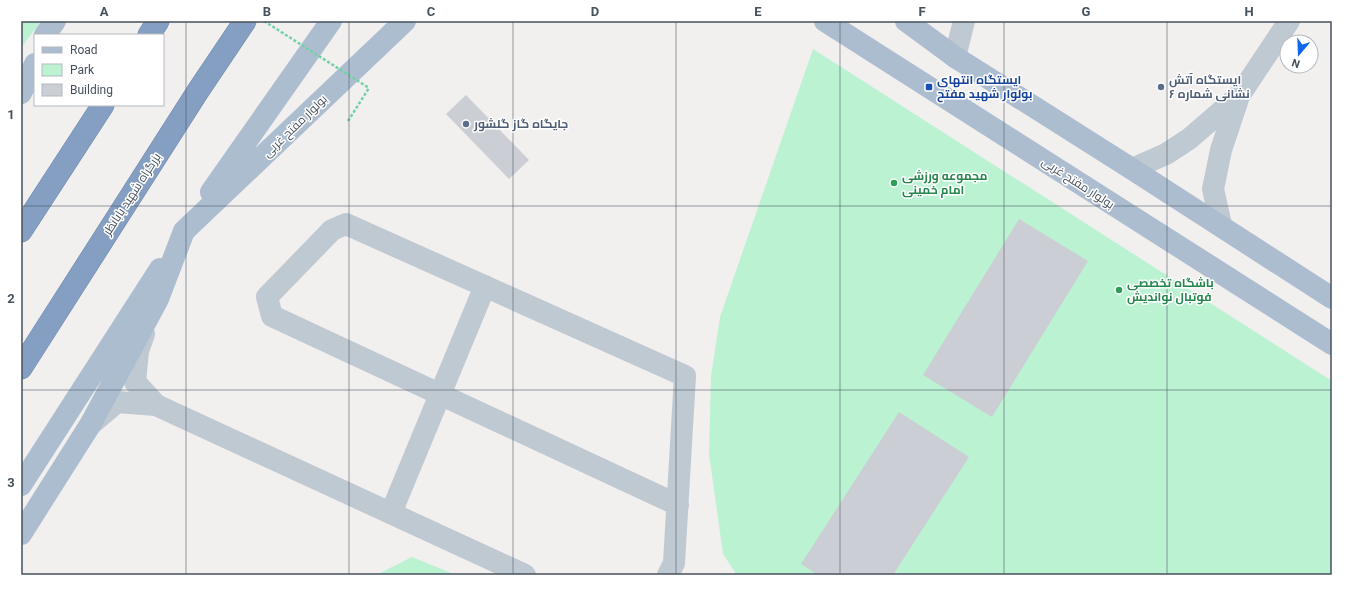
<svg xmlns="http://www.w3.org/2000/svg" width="1353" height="596" font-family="Roboto,Cairo,sans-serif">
	<rect width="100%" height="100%" fill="#f2efef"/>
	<!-- green -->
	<path fill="#bbf2d2" d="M21,21H41L21,48Z
		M813,49L1332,381V575H737L723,554L709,454L711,376L720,317Z
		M412,557L456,575H376Z"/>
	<!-- building -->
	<path fill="#cbced4" d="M466,95L529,160L509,179L446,114Z
		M1019,219L1088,261L992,417L923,375Z
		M899,412L969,457L893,575H818L801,564Z"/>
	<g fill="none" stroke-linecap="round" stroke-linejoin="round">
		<!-- highway casing -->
		<g stroke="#6f8aad" stroke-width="23">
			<path id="highway" d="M149,35L158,21
				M21,231L103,105
				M21,368L198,91L245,21"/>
		</g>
		<!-- path -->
		<path stroke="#71d2a6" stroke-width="2.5" stroke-dasharray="3 2" stroke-linecap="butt" d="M348,121L369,88"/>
		<!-- minor -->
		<path stroke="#bfc9d2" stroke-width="22" d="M955,57L964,21
			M1132,169L1166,154L1189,139L1239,96
			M1221,225L1213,189L1221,150L1239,96L1289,21
			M144,334L138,351L135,382L156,405
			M91,424L117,402L156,405L525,575
			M391,513L485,286
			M668,575L674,563L685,376L346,224L332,230L267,297L272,316L678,505"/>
		<!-- major -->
		<path stroke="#adbdd0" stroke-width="22" d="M825,21L1332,344
			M906,21L955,57L1132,169L1332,298
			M45,35L55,21
			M21,93L35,64
			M211,192L331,21
			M21,485L160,269
			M21,534L90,425L158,299L184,231L405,21"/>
		<!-- highway -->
		<use href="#highway" stroke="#849fc1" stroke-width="22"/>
		<!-- path-bridge -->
		<path stroke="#71d2a6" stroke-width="2.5" stroke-dasharray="3 2" stroke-linecap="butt" d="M264,21L369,88"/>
	</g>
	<!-- grid -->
	<path fill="none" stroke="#46515e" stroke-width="1" stroke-opacity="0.55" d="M186,21V575M349,21V575M513,21V575M676,21V575M840,21V575M1004,21V575M1167,21V575M21,206H1332M21,390H1332"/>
	<!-- markers -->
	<rect fill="#1a4fb4" stroke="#fff" stroke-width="1.5" x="925" y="83" width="8" height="8" rx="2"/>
	<g fill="#5c6f8a" stroke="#fff" stroke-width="1.5">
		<circle cx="1161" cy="87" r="4"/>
		<circle cx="466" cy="124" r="4"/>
	</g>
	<g fill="#2e9e5b" stroke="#fff" stroke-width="1.5">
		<circle cx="894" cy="183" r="4"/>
		<circle cx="1119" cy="290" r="4"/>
	</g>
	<g text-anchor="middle" stroke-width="3" stroke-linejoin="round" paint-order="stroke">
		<!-- transit labels -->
		<g font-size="12" font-weight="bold" fill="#164399" stroke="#fff" text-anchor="start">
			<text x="937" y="84">ایستگاه انتهای<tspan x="937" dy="14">بولوار شهید مفتح</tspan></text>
		</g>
		<!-- service labels -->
		<g font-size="12" font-weight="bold" fill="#4e5e75" stroke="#fff" text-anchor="start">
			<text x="1169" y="84">ایستگاه آتش<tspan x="1169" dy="14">نشانی شماره ۶</tspan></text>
			<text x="474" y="128">جایگاه گاز گلشور</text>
		</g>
		<!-- street labels -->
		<g font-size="12" fill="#46515e" stroke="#fff">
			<text transform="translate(295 126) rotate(-44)" y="4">بولوار مفتح غربی</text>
			<text transform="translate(1078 183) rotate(33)" y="4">بولوار مفتح غربی</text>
			<text transform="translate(132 194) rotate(-57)" y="4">بزرگراه شهید بابانظر</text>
		</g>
		<!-- leisure labels -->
		<g font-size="12" font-weight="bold" fill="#27864d" stroke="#fff" text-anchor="start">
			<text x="902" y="180">مجموعه ورزشی<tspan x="902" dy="14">امام خمینی</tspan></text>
			<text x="1127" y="287">باشگاه تخصصی<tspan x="1127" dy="14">فوتبال نواندیش</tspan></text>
		</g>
	</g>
	<!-- border -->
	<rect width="1353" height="596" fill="none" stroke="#ffffff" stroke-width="44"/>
	<!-- legend -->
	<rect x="34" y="34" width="130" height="72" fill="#ffffff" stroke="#b5b9bf"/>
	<rect x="42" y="47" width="20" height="6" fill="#adbdd0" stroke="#b5b9bf"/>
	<text x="70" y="54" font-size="12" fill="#46515e">Road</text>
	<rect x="42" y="64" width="20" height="12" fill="#bbf2d2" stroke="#b5b9bf"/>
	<text x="70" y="74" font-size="12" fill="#46515e">Park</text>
	<rect x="42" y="84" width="20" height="12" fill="#cbced4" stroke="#b5b9bf"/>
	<text x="70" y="94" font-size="12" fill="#46515e">Building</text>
	<!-- north arrow -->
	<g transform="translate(1299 54) rotate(199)"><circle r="19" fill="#ffffff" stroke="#b5b9bf"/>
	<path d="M0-3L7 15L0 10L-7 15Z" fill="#0e66ed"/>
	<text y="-6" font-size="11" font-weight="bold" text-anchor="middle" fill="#46515e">N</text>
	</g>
	<rect x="22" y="22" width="1309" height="552" fill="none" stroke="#46515e" stroke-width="1.5"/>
	<g font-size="13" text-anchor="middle" font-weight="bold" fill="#46515e">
		<text x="104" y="16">A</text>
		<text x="267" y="16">B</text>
		<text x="431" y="16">C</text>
		<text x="595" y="16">D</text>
		<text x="758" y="16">E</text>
		<text x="922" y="16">F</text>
		<text x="1086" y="16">G</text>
		<text x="1249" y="16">H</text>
		<text x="11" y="119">1</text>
		<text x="11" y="303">2</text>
		<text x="11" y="487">3</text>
	</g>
</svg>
